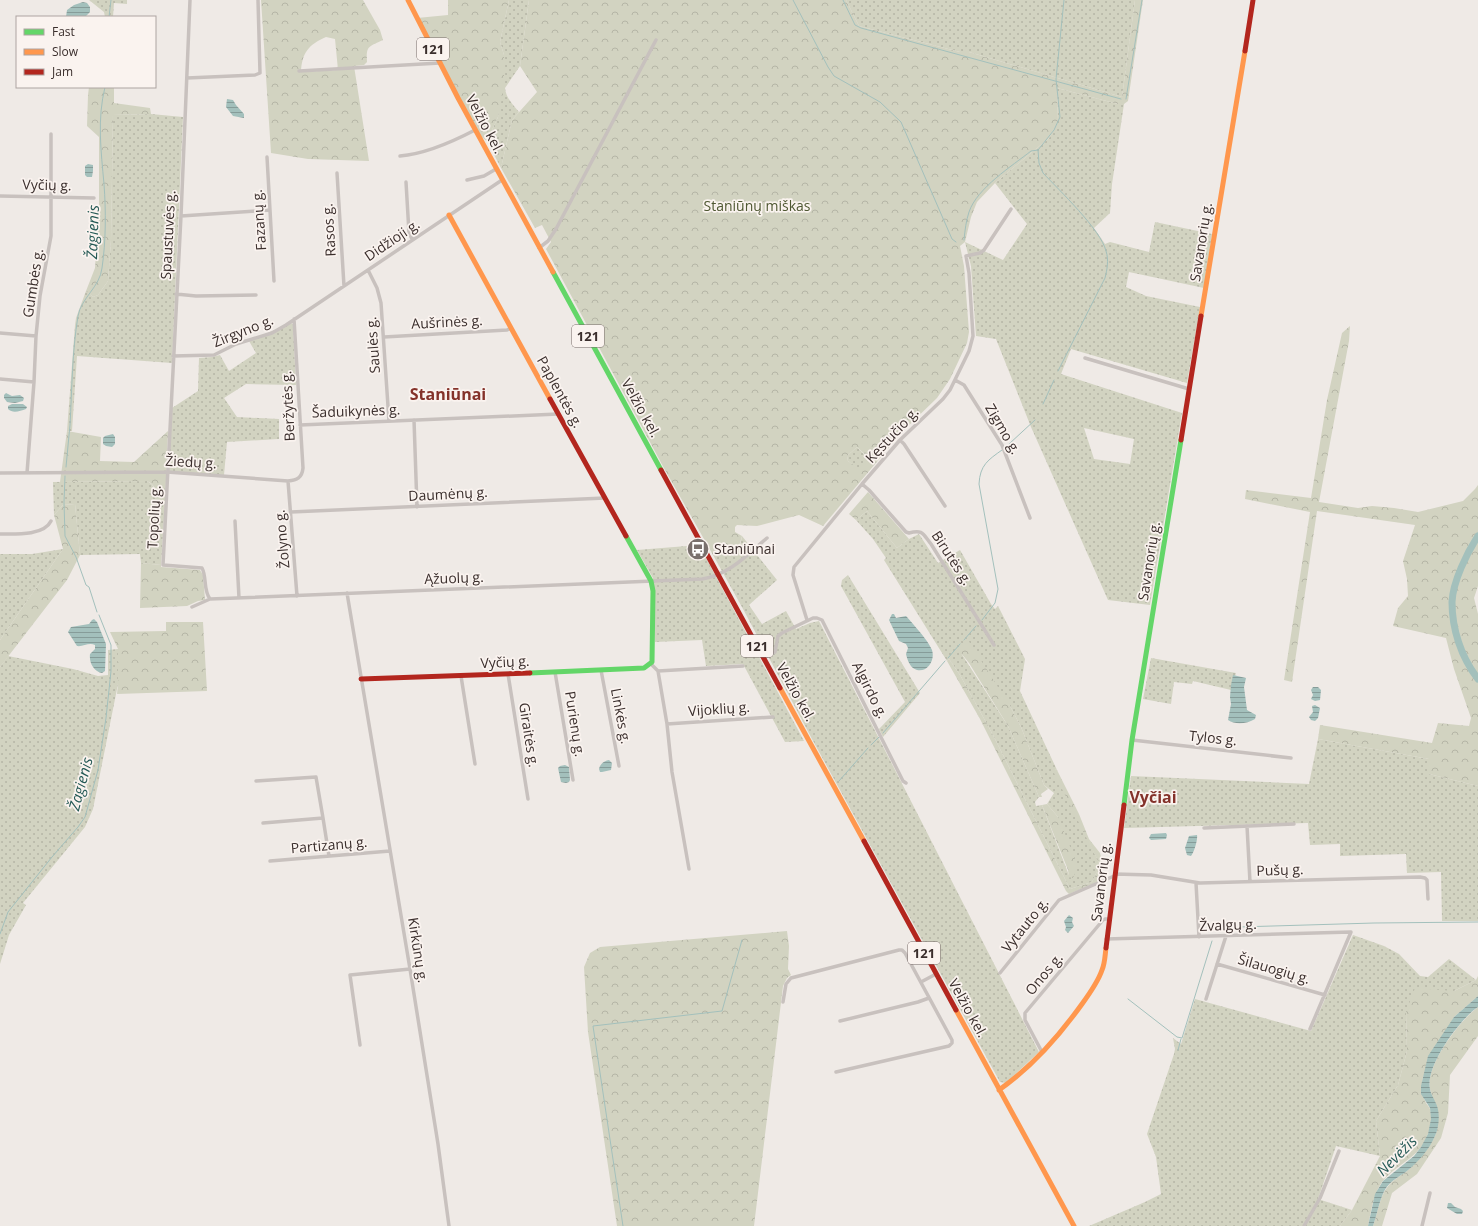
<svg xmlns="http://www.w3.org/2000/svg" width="1478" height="1226" font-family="'Open Sans',sans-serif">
	<defs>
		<pattern id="grass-dots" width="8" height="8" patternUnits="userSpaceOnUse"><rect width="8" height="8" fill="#d2d3c1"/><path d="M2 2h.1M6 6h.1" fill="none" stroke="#b5b5a6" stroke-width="1.8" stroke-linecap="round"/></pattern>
		<pattern id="forest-crowns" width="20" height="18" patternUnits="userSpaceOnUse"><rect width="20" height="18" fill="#d2d3c1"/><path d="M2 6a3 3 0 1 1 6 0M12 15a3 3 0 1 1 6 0" fill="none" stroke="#b5b5a6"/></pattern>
		<pattern id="water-rules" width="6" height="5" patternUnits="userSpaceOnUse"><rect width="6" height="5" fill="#a3c0bc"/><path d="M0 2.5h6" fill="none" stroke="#869c99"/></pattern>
	</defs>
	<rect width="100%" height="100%" fill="#efeae6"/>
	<!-- grass -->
	<path fill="url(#grass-dots)" fill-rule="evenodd" d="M89,0H127V4L114,3L113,17H105L104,12Z
		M509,0H529L520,66L505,88C506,98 513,105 519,112L512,120L501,168L487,141L498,117L504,55L500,42Z
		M846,0H1135L1122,97L969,52H960L859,26Z
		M1057,88L1118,104H1124L1112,184L1110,213L1094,228L1105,244L1110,242L1149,252L1155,222L1212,234L1204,288L1129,272L1126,287L1146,296L1200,307L1187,383L1071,349L1061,374L1182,413L1150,605L1108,600L1031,427L996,339L976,336L971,266L965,242L1003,260L1027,224L995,183L1049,138L1058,122ZM1084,428L1134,439L1130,464L1094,459Z
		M151,114L183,117L172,363L77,356L72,431H67L75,325L76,318L86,291L93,297L98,295L108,281L111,240L113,115Z
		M291,323L293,324L296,385L246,384L224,398L237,417L279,419V439L227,442L224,475L167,472L172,408L198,391L199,358L212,357L220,355L229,371L256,353L249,341Z
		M857,447L868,458L858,469L848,461L847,456Z
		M147,481C154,485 154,487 156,494C158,498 162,501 165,504L161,565L141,563L140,554L80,555L75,504L63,505L54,515L53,482Z
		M867,511L897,548L909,539L919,534L938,563L960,550L991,604L995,609L998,606L1025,659L1020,691L1057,770L1055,769L1099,863L1098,869L1092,882L1070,889L993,735L960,675L949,659L947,661L884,560L886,558L873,539L856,520ZM961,653L1010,706L1021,727L1044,785L1054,793L1047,804L1058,817L1070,878L1042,805L1036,806L1035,802L1039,797L1008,726Z
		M742,536L777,580L749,605L762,624L786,611L796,629L810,623L819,621L1039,1052L1006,1083L1000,1082L812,739L743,609L713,555L718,554L723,555L740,546Z
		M699,545L804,741L785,742L743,664L706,666L702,640L655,642L653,578L637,550Z
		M63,549L0,640V554H32Z
		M848,575L920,693L883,737L879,729L905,702L841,586L842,580Z
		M118,649V684L93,809L85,827L23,903L26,905L9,935L0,964V667L8,656L73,669L98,676L108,675V650Z
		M1151,658L1236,673L1231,690L1193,681L1192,684L1174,682L1171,704L1143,699Z
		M1318,739L1429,759V774L1478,786V921H1442L1441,872L1407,873L1406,854L1340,856V844L1310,845L1308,823L1124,828L1131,776L1309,784Z
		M1353,935L1384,946L1399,954L1420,976L1428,977L1449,959L1476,980L1454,991L1406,1012L1407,1051L1398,1085L1376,1121L1380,1156L1336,1146L1318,1199L1352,1210L1340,1226H1089L1145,1202L1161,1194L1156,1157L1147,1134L1174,1054L1175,1049L1173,1038L1181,1044L1195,999L1311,1031Z"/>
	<!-- forest -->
	<path fill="url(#forest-crowns)" fill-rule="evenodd" d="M261,0H363L380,30L383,40C369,47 366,45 367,62L364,65L354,66L369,161L308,159L271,153ZM326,37L335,39L338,70L301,72C302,53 308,45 326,37Z
		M448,0H509L500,42L504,55V88L498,117L487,141L477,134L417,18L448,15Z
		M529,0H846L859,26L960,52H969L1122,97L1135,0H1143L1128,101L1124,104H1118L1057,88L1058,122L1049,138L995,183L977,202L971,217L965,242L960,246L964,266L969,332L967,343L950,379L937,398L902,432L823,526L799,515L757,526L737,525L735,527V532L742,536C740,543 738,553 730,555C724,557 718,554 713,555L665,470L546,249L551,242L542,225L535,228L501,168L512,120L537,92L520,66ZM857,447L868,457L858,468L848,461L847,456Z
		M89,87H114V103L150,108L151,114L113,115L111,240L108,281L98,295L93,297L86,291L95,268L99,209V137L87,126L88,95Z
		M1350,326L1349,341L1319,502L1358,508L1372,506L1394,508L1418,512L1463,501L1475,489L1478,485V586L1474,598L1478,614V786L1429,774V759L1318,739L1320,725L1432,743L1438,723L1469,726L1471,718L1454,669L1446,638L1393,626L1398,608L1408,596L1407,579L1403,561L1415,525L1317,511L1292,682L1284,680L1310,512L1245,499L1246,490L1311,498L1327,400L1342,333Z
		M67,431L101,437L100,461L134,462L168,431L165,504C162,502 159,500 158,497C153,489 157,486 147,481L60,482Z
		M868,492L909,539L897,548L867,511L856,520L849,514Z
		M75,504L80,555L67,580L0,667V640L63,549L54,515L63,505Z
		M141,563L161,565V567L200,570L203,575L205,600L198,601L187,606L140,608Z
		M166,622H203L207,691L117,694L118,684V649L110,632L166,631Z
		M968,640L1010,706L1021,727L1044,785L1048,789L1041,794L1042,797H1039L1008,726L969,663L961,653L957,651Z
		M949,659L960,675L993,735L1070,889L1092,882L1098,869L1099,863L1053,771L1055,769L1057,770L1079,814L1089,839L1100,853L1103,865L1100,881L1069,894L1066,891L980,719L947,661Z
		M1047,804L1058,817L1078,866L1073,878L1069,877L1068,870L1042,805Z
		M787,931L789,946L788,969L791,975L787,978L783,986L754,1226H617L588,1032L584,967L590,953L600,947Z
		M1478,976V996L1454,1017L1423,1077C1421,1086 1422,1093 1425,1101C1426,1104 1429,1106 1430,1109C1432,1116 1431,1127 1428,1134C1420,1158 1396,1164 1382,1182C1373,1195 1371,1211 1368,1226H1340L1352,1210L1380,1156L1376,1121L1398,1085L1407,1051L1406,1012L1415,988L1454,991L1476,980Z
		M1478,1007V1036L1450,1075L1448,1113L1441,1138L1417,1174L1392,1193L1382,1226H1373C1377,1215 1380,1197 1386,1189C1391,1181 1400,1176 1407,1171C1418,1161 1429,1149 1435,1136C1443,1120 1433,1104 1430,1089C1425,1066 1460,1020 1478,1007Z"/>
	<!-- water -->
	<path fill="url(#water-rules)" d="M83,2L87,3L90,7V12L85,17H66L67,10L74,5Z
		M227,99L233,100L236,105L244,114V118L233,116L226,107Z
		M88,164L93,165V171L92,177H87L85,175V166Z
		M6,393L12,396L20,395L24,398L23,401L15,403L7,402L4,398V395Z
		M12,404H23L27,407L26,409C20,411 13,414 8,409V406Z
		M113,434L115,437V444L112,447L106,446L103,444V438L105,436Z
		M892,614H894L896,618L906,616C913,624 928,640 932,650C936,662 924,676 913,668C909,665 907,658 906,654L908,648L906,644L899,641L889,620Z
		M94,619L97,622L106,644L105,671L102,673C93,671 89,662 90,654L95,649V645C89,642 83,647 77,646L68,632L71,627L89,624L92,620Z
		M1233,675L1246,678L1244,687L1247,710L1256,715L1255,719C1247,724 1235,725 1228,720L1231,704L1230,697L1231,685Z
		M1313,687H1318L1321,690L1320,700L1315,701L1311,699L1313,695L1311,690Z
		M1315,705L1320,708L1318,718L1315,721L1311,720L1309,717L1313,712L1312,706Z
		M609,760L612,763L611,770L602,772H600L599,769C600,764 604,761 609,760Z
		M560,766L565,765L569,767L570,780L569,782L566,783L561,782L558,768Z
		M1166,833L1167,835L1166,839L1151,840L1149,838L1151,834Z
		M1197,835C1198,839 1194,853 1191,856L1187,855L1185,848L1189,836Z
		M1069,915L1073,918L1072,922L1074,926L1068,933L1065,930L1066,927L1064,921Z
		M1478,996V1007C1460,1019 1425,1066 1430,1089C1431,1095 1435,1100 1437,1106C1440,1114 1439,1128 1435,1136C1429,1150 1419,1161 1407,1171C1400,1176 1391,1181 1386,1188C1380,1197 1377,1215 1373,1226H1368L1375,1194L1383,1181L1414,1156L1421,1147L1428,1134L1431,1119L1430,1108L1421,1094V1086L1428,1056L1454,1017Z
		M1448,1203H1451L1455,1207L1461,1209L1463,1211L1462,1214H1457L1447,1208Z"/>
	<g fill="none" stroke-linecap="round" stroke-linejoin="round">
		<!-- stream -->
		<path stroke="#a3c0bc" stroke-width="1" d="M793,0L828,67L834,76L880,102L901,122L952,239L956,242
			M843,0L855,25L861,28L1121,99
			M109,17L111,0
			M1126,99L1142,0
			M964,240C965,230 966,221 969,212C977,188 1012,166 1031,151L1038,150
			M1058,371L1105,278C1107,270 1109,260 1106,251C1101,230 1059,190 1043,173L1039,163L1038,150L1054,130L1060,117L1056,79L1064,0
			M1043,404L1054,380
			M1009,444L1035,420
			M66,467C67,453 69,439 70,425C72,389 72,352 78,316C81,298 100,287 102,268C106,241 106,211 104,184C101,151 97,119 105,87
			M65,476L64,502L65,536L76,557L86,585L89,587L97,612
			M982,620L995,603L998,589L979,484C980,465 988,460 1002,450
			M964,640L976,626
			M948,658L960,644
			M883,733L945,661
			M871,745L879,737
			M839,781L868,748
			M1239,927L1374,923L1478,922
			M0,934L8,912L52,857L78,827L85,817L98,770L106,718L111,671V645L99,615
			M1128,999L1177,1037L1182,1038L1212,941
			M1178,1050L1181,1039
			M623,1226L593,1026L722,1011L742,940"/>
		<!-- river -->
		<path stroke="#a3c0bc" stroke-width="7" d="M1478,536C1467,553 1453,581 1452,602C1452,629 1461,657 1478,679"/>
		<!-- street -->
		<path stroke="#c8c1be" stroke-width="3.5" d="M190,0L181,216L163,565L202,568C207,577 203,590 210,599
			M299,71L440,63
			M187,78L255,75L260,73L258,0
			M400,156C424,154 454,141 475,130
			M267,157L274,281
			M337,173L344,286
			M467,180L484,176L496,169
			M406,182L409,233L412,239
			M0,196L94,198
			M181,216L269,210
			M539,248L548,241L556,229L656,40
			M368,270L377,288L381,303L389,421
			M176,294L196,296L256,295
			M0,333L36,336L40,296L51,236V134
			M384,337L507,330L511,328
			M173,356L214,355L236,344L272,333L286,325L502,180
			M1085,358L1189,389
			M0,379L34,382L27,473
			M955,380L964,385L1002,445L1030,518
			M34,382L36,336
			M414,420L417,507
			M300,425L558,414
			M900,440L904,444L945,506
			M0,473L167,472L288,481C297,480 302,478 303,468L294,319
			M288,481L297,596
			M862,484L869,490L906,532L909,533C923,529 923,534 931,544L994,645
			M291,512L605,498
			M235,521L239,598
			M0,534C14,534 44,536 51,521
			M347,593L410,969L438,1144L449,1226
			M192,607L210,599L702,579C729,575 747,555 767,538
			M807,620L793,575L794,567L862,484L900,440L943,399L950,390L969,351L973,336L969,273L966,256L980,253L984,250L1011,209
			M764,658L775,652L778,636L782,633L813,618H817L822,620L903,781L906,783
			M651,664L658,671L743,666
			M601,670L619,766
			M658,671L667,724L672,772L689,869
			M555,672L573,780
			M508,674L528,799
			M461,676L475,764
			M667,724L773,717
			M1132,740L1291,758
			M256,781L316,777L323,818
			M263,823L323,818L329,856
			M1247,826L1250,882
			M1204,828L1294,824
			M270,861L390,851
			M1115,874L1151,875L1200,883L1420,877L1425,878L1427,880L1428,899
			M1196,883L1199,937
			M1106,939L1351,932L1310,1029
			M1217,964L1325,995
			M1000,973L1059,900L1114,876
			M921,982L936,974
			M1206,999L1226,936
			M783,1002L786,984L791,978L899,950H902L905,953L952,1040V1043L949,1046L836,1072
			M840,1021L918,1002L929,998
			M360,1045L350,975L410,969
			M1042,1052L1025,1020V1013L1103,920L1105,919H1109
			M1304,1226L1320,1198L1339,1151
			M1422,1226L1430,1193"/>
		<!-- fast -->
		<path stroke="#63d668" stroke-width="5" d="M553,272L661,470
			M530,673L644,668L652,662L653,591L651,581L626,536
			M1124,805L1132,740L1181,440"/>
		<!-- slow -->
		<path stroke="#ff974d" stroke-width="5" d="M408,0L458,98L553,272
			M449,215L550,399
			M1201,316L1245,51
			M780,688L864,841
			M956,1010L1074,1226
			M999,1090C1032,1067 1059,1036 1082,1004C1090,993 1098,982 1102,970C1105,963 1105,955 1106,948"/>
		<!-- jam -->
		<path stroke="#b3261e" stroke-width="5" d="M1245,51L1253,0
			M550,399L626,536
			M1181,440L1201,316
			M661,470L780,688
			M361,679L530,673
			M864,841L956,1010
			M1106,948L1124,805"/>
	</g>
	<!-- icons -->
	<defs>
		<g id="bus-disc" transform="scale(1.15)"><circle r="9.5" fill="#79706d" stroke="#faf3ef"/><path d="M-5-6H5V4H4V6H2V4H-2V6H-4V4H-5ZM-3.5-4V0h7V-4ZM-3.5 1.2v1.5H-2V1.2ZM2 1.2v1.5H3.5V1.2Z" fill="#fff"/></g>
	</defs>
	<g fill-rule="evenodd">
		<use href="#bus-disc" x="698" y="549"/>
	</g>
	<g text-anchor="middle" stroke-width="3.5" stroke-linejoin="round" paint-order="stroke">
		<!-- shield labels -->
		<g fill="#faf3ef" stroke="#746966" stroke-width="1">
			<rect x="417" y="38" width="32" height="22" rx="3"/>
			<rect x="572" y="325" width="32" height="22" rx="3"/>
			<rect x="741" y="635" width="32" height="22" rx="3"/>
			<rect x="908" y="942" width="32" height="22" rx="3"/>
		</g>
		<g font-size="13" font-weight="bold" fill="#3a2e2c">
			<text x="433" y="54">121</text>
			<text x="588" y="341">121</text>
			<text x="757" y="651">121</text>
			<text x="924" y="958">121</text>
		</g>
		<!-- street labels -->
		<g font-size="14" fill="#3a2e2c" stroke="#faf3ef">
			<text transform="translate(485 124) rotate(62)" y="5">Velžio kel.</text>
			<text transform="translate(47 185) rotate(1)" y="5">Vyčių g.</text>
			<text transform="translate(259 220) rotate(-94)" y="5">Fazanų g.</text>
			<text transform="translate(329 230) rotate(-94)" y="5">Rasos g.</text>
			<text transform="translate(168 235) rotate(-87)" y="5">Spaustuvės g.</text>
			<text transform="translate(392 240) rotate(-34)" y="5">Didžioji g.</text>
			<text transform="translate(1201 242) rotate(-81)" y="5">Savanorių g.</text>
			<text transform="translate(33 283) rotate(-81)" y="5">Gumbės g.</text>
			<text transform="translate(447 322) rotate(-3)" y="5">Aušrinės g.</text>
			<text transform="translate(243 331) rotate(-22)" y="5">Žirgyno g.</text>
			<text transform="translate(373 345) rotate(-94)" y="5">Saulės g.</text>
			<text transform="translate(560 392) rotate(61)" y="5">Paplentės g.</text>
			<text transform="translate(288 406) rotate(-93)" y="5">Beržytės g.</text>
			<text transform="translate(641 408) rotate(61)" y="5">Velžio kel.</text>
			<text transform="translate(356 411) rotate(-2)" y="5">Šaduikynės g.</text>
			<text transform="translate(1003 429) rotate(60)" y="5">Zigmo g.</text>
			<text transform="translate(892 435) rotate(-47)" y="5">Kęstučio g.</text>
			<text transform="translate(191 462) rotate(3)" y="5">Žiedų g.</text>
			<text transform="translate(448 494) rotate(-3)" y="5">Daumėnų g.</text>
			<text transform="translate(154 517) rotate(-87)" y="5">Topolių g.</text>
			<text transform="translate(282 539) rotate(-95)" y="5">Žolyno g.</text>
			<text transform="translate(952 558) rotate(57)" y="5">Birutės g.</text>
			<text transform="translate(1149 561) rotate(-81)" y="5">Savanorių g.</text>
			<text transform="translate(454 578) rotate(-2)" y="5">Ąžuolų g.</text>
			<text transform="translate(505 662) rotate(-3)" y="5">Vyčių g.</text>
			<text transform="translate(870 690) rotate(63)" y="5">Algirdo g.</text>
			<text transform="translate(796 692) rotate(61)" y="5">Velžio kel.</text>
			<text transform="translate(719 709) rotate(-4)" y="5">Vijoklių g.</text>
			<text transform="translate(621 716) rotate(79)" y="5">Linkės g.</text>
			<text transform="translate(575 724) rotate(81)" y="5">Purienų g.</text>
			<text transform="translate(529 735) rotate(81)" y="5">Giraitės g.</text>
			<text transform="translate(1213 738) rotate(6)" y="5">Tylos g.</text>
			<text transform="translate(329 845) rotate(-5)" y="5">Partizanų g.</text>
			<text transform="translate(1280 870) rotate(-2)" y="5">Pušų g.</text>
			<text transform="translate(1101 882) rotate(-83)" y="5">Savanorių g.</text>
			<text transform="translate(1025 925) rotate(-51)" y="5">Vytauto g.</text>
			<text transform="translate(1228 925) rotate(-2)" y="5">Žvalgų g.</text>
			<text transform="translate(418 950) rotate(81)" y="5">Kirkūnų g.</text>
			<text transform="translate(1274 969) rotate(16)" y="5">Šilauogių g.</text>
			<text transform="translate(1044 974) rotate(-50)" y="5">Onos g.</text>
			<text transform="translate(968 1008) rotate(61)" y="5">Velžio kel.</text>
		</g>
		<!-- park labels -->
		<g font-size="14" fill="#4e5731" stroke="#faf3ef">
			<text x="757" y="211">Staniūnų miškas</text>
		</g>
		<!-- poi labels -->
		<g font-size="14" fill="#3a2e2c" stroke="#faf3ef" text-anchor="start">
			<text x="714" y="554">Staniūnai</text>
		</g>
		<!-- water labels -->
		<g font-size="15" font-style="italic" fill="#245955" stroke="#faf3ef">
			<text transform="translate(93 232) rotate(-88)" y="5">Žagienis</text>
			<text transform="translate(81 784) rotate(-75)" y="5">Žagienis</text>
			<text transform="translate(1397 1156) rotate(-45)" y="5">Nevėžis</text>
		</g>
		<!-- quarter labels -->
		<g font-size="16" font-weight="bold" fill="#84322a" stroke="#faf3ef">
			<text x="448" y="400">Staniūnai</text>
			<text x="1153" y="803">Vyčiai</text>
		</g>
	</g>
	<!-- legend -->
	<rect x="16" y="16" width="140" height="72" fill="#faf3ef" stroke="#ada4a1"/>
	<rect x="24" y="29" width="20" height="6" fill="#63d668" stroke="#ada4a1"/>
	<text x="52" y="36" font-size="12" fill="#3a2e2c">Fast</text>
	<rect x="24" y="49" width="20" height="6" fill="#ff974d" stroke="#ada4a1"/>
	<text x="52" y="56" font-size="12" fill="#3a2e2c">Slow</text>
	<rect x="24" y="69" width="20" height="6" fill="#b3261e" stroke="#ada4a1"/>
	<text x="52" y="76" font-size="12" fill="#3a2e2c">Jam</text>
</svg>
